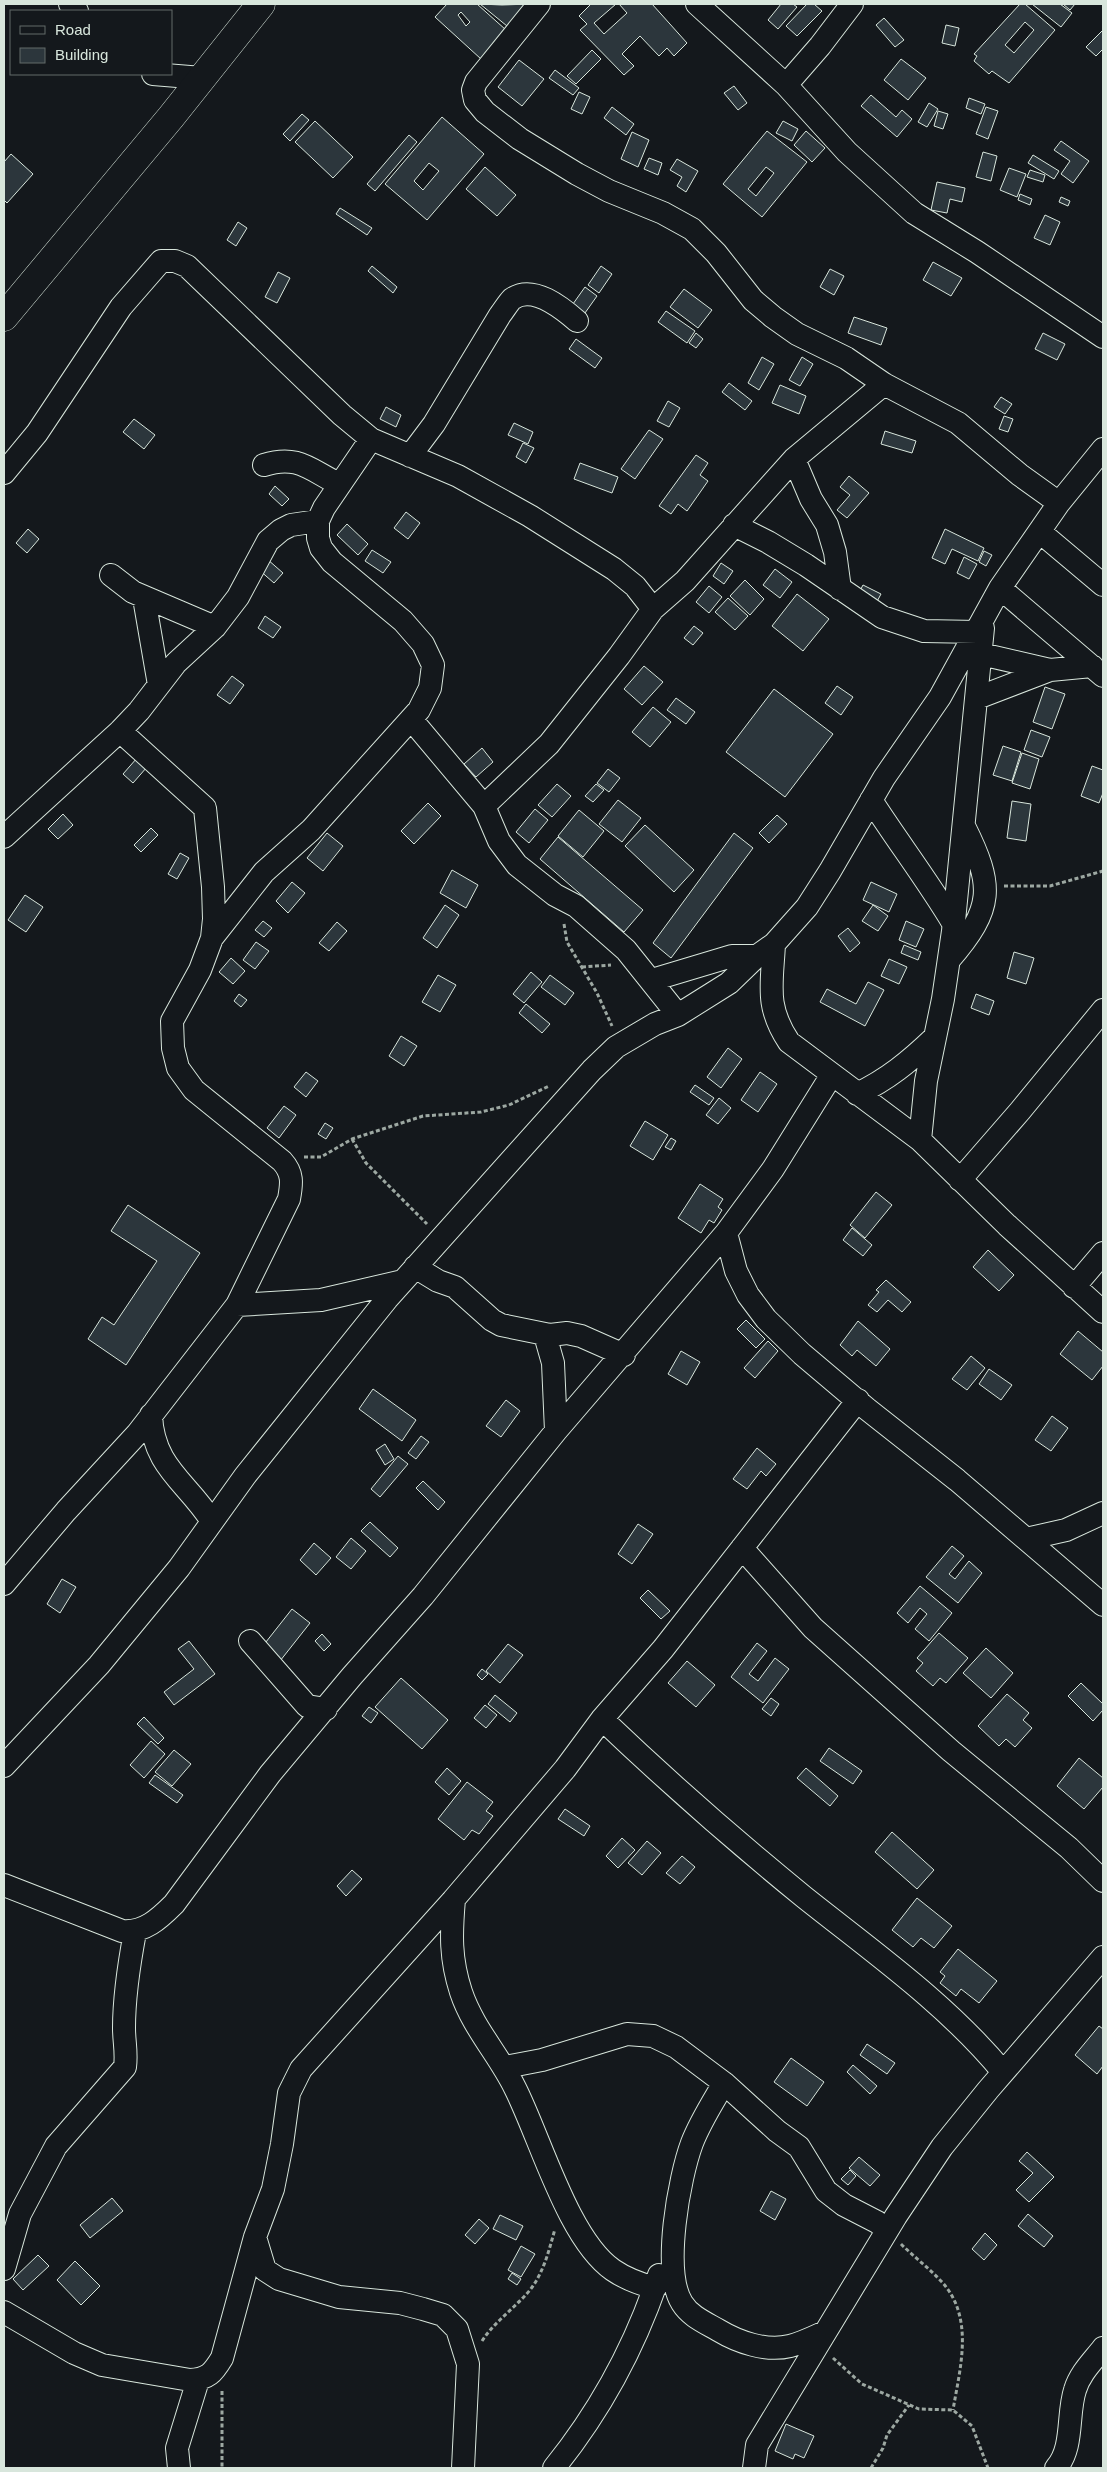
<svg xmlns="http://www.w3.org/2000/svg" width="1107" height="2472" font-family="Helvetica,sans-serif">
	<rect width="100%" height="100%" fill="#14181c"/>
	<!-- building -->
	<path fill="#2c363c" stroke="#d8e6dc" fill-rule="evenodd" d="M447,4H477L506,30L481,59L435,17Z
		M480,4L502,5L531,4L507,26Z
		M591,4H616L594,23L604,34L627,13L619,4H652L687,43L674,56L667,48L659,56L640,36L622,54L634,66L624,75L580,30L587,24L579,16Z
		M781,4H793L797,7L778,29L768,20Z
		M807,4H814L822,11L797,36L786,26Z
		M1020,4H1025L1055,30L1009,83L992,71L989,74L974,61L977,56L974,54ZM1025,22L1034,30L1014,53L1005,45Z
		M1032,4H1060L1072,13L1061,27Z
		M1063,4H1075L1070,10Z
		M461,12L470,22L466,26L458,15Z
		M884,18L904,40L895,47L876,25Z
		M946,25L959,28L955,46L942,43Z
		M1103,30V49L1096,56L1086,47Z
		M592,50L601,59L576,84L567,76Z
		M901,59L926,78L908,100L884,80Z
		M519,60L544,79L522,106L498,87Z
		M555,70L579,88L573,95L549,78Z
		M734,86L747,103L738,110L724,93Z
		M579,92L590,97L582,114L571,109Z
		M871,95L896,117L902,110L912,119L897,137L861,106Z
		M969,98L985,104L981,114L966,108Z
		M929,103L938,109L927,127L918,122Z
		M612,107L634,124L626,135L604,118Z
		M986,107L998,111L988,139L976,134Z
		M938,111L948,114L943,129L934,126Z
		M302,114L309,120L290,141L283,134Z
		M442,117L484,154L427,220L385,184ZM429,163L439,171L423,190L414,181Z
		M315,121L353,157L333,178L295,142Z
		M783,121L798,129L792,141L776,133Z
		M767,131L807,162L762,217L723,184ZM766,167L774,173L756,196L748,189Z
		M806,131L825,148L812,162L794,145Z
		M632,132L649,140L638,167L621,159Z
		M409,135L417,142L375,191L367,184Z
		M1061,141L1089,161L1073,183L1061,174L1070,161L1054,150Z
		M983,152L997,156L991,181L976,177Z
		M11,154L33,174L7,203L4,200V162Z
		M1033,155L1059,171L1054,179L1028,163Z
		M649,158L662,163L658,175L644,169Z
		M677,159L698,171L686,192L677,186L682,177L670,170Z
		M485,167L516,195L497,216L466,189Z
		M1009,168L1026,174L1017,197L1000,190Z
		M1030,170L1045,175L1043,182L1027,177Z
		M937,182L965,188L962,202L950,199L947,213L931,210Z
		M1020,194L1032,199L1030,205L1018,200Z
		M1061,197L1070,201L1068,206L1059,202Z
		M340,208L372,228L367,235L336,214Z
		M1045,215L1060,222L1050,245L1034,238Z
		M238,222L247,228L236,246L227,240Z
		M933,262L962,278L951,296L923,280Z
		M372,266L397,287L393,293L368,271Z
		M601,266L612,274L599,293L588,285Z
		M830,269L844,276L834,295L820,287Z
		M278,272L290,278L277,303L265,297Z
		M585,287L597,296L580,320L568,311Z
		M684,289L712,310L698,328L670,307Z
		M666,311L695,331L687,343L658,322Z
		M854,317L887,328L881,345L848,333Z
		M696,333L703,339L696,348L689,343Z
		M1043,333L1065,344L1057,360L1035,349Z
		M576,339L602,358L595,368L569,349Z
		M762,357L774,364L759,390L748,383Z
		M802,357L813,364L800,386L789,380Z
		M729,383L752,401L745,410L722,392Z
		M780,385L806,396L799,414L772,403Z
		M1001,397L1012,404L1005,414L994,407Z
		M668,401L680,408L669,427L657,421Z
		M386,407L401,415L396,427L380,419Z
		M1004,416L1013,419L1008,432L999,429Z
		M134,419L155,435L144,449L123,432Z
		M514,423L533,432L528,444L508,435Z
		M649,430L663,439L635,479L621,469Z
		M885,431L916,441L912,453L881,444Z
		M523,443L534,448L526,463L516,457Z
		M696,455L708,463L700,475L708,481L687,511L678,504L671,514L659,506Z
		M580,463L618,477L612,493L574,479Z
		M849,476L869,493L847,518L837,510L850,495L840,487Z
		M275,486L289,499L282,506L269,494Z
		M406,512L420,523L408,539L394,528Z
		M347,524L368,544L358,555L337,535Z
		M28,529L39,539L27,553L16,543Z
		M945,529L984,548L978,561L952,549L945,564L932,558Z
		M372,550L391,562L383,573L365,561Z
		M984,551L992,555L986,566L979,562Z
		M964,557L977,564L969,579L957,573Z
		M267,559L283,573L274,583L258,569Z
		M721,563L733,571L724,584L713,576Z
		M775,569L792,582L780,598L763,585Z
		M745,580L764,599L750,615L730,596Z
		M863,585L881,594L873,609L855,600Z
		M709,586L722,597L709,613L696,602Z
		M797,594L829,619L803,651L772,626Z
		M728,598L748,616L735,630L715,612Z
		M265,616L281,627L273,638L258,628Z
		M694,626L703,633L693,645L684,638Z
		M644,666L663,682L642,705L624,689Z
		M232,676L244,685L230,704L217,695Z
		M837,686L853,697L841,715L825,703Z
		M1045,687L1065,694L1052,729L1033,722Z
		M774,689L833,734L785,797L726,752Z
		M676,698L695,712L686,724L667,710Z
		M653,707L671,722L650,747L632,732Z
		M1031,730L1050,737L1042,757L1024,750Z
		M1003,746L1021,752L1012,781L993,775Z
		M482,748L493,762L476,777L464,764Z
		M1022,753L1039,759L1030,789L1012,783Z
		M137,758L147,767L133,783L123,774Z
		M1092,766L1103,770V793L1099,803L1081,796Z
		M608,769L620,778L609,792L597,783Z
		M557,784L571,796L552,817L538,805Z
		M596,784L604,790L593,802L585,796Z
		M618,800L641,818L622,842L599,824Z
		M1012,801L1031,804L1026,841L1007,838Z
		M428,803L441,816L414,844L401,831Z
		M535,809L548,820L529,843L516,832Z
		M579,810L604,831L583,857L558,836Z
		M63,814L73,825L58,839L48,829Z
		M777,815L787,824L769,843L759,833Z
		M645,825L694,870L674,892L625,846Z
		M151,828L158,835L141,852L134,845Z
		M327,833L343,846L323,871L307,858Z
		M734,833L753,848L671,958L653,943Z
		M558,837L643,910L624,932L540,859Z
		M180,853L189,858L177,879L168,874Z
		M452,870L478,885L466,908L440,893Z
		M292,882L305,893L288,913L276,901Z
		M871,882L897,894L889,912L863,900Z
		M25,895L43,907L26,932L8,920Z
		M445,905L459,915L437,948L423,938Z
		M873,905L888,916L878,931L862,921Z
		M263,921L272,928L264,937L255,930Z
		M906,921L924,929L916,947L899,940Z
		M337,922L347,931L329,951L319,943Z
		M848,928L860,943L850,952L838,936Z
		M256,942L269,951L255,969L243,960Z
		M904,945L921,952L918,960L901,953Z
		M1014,952L1034,958L1026,984L1007,978Z
		M231,958L245,971L233,984L219,972Z
		M889,959L907,967L899,984L881,976Z
		M531,972L542,982L524,1003L513,994Z
		M438,975L456,985L440,1012L422,1002Z
		M550,975L574,993L565,1005L541,987Z
		M868,982L884,990L865,1026L820,1002L827,989L856,1004Z
		M239,994L247,1000L241,1007L234,1001Z
		M976,994L994,1001L989,1015L971,1008Z
		M526,1004L550,1024L542,1033L519,1013Z
		M401,1036L417,1046L404,1066L389,1056Z
		M728,1048L742,1059L721,1088L707,1077Z
		M306,1072L318,1081L306,1097L294,1087Z
		M760,1072L777,1084L758,1112L741,1100Z
		M695,1085L714,1098L709,1105L690,1092Z
		M719,1098L731,1108L718,1124L706,1115Z
		M284,1106L296,1115L279,1138L267,1128Z
		M645,1121L668,1135L653,1160L630,1146Z
		M325,1123L333,1128L326,1139L318,1134Z
		M671,1138L676,1141L671,1150L665,1147Z
		M700,1184L723,1199L718,1207L722,1210L714,1223L709,1220L701,1233L678,1218Z
		M876,1192L892,1205L865,1238L850,1225Z
		M128,1205L200,1253L126,1365L88,1339L102,1317L114,1325L157,1261L111,1231Z
		M852,1228L872,1245L863,1256L843,1240Z
		M988,1250L1014,1275L999,1291L973,1267Z
		M886,1280L911,1302L902,1312L888,1300L877,1312L868,1305L879,1292L876,1290Z
		M746,1320L765,1339L756,1348L737,1329Z
		M858,1321L890,1349L876,1366L857,1350L852,1356L840,1345Z
		M1078,1331L1103,1352V1366L1092,1380L1060,1354Z
		M768,1341L778,1351L755,1378L744,1368Z
		M681,1351L700,1362L687,1385L668,1374Z
		M971,1356L985,1368L967,1390L952,1379Z
		M989,1369L1012,1385L1001,1400L979,1384Z
		M373,1389L416,1420L402,1441L359,1409Z
		M506,1400L520,1411L501,1437L486,1426Z
		M1052,1416L1068,1428L1051,1451L1035,1440Z
		M421,1436L429,1442L416,1459L408,1453Z
		M385,1444L394,1459L385,1465L376,1450Z
		M757,1448L776,1464L766,1476L761,1471L747,1489L733,1479Z
		M398,1456L408,1464L380,1497L371,1489Z
		M423,1481L445,1502L438,1510L416,1488Z
		M370,1522L398,1548L390,1557L361,1531Z
		M638,1524L653,1534L632,1564L618,1554Z
		M351,1538L366,1551L351,1569L336,1557Z
		M314,1543L331,1558L316,1575L300,1560Z
		M952,1546L964,1556L949,1574L955,1579L969,1561L982,1573L958,1603L926,1577Z
		M62,1579L76,1587L60,1613L47,1604Z
		M920,1586L952,1613L929,1641L915,1629L927,1614L920,1608L908,1623L897,1613Z
		M648,1590L670,1611L661,1619L640,1598Z
		M292,1609L310,1623L280,1661L262,1647Z
		M939,1633L968,1658L946,1683L940,1678L933,1686L916,1671L923,1663L917,1658Z
		M322,1634L331,1644L324,1651L315,1641Z
		M189,1641L215,1674L174,1705L164,1692L194,1669L178,1649Z
		M757,1643L767,1651L749,1674L758,1681L775,1658L789,1669L763,1703L731,1677Z
		M508,1644L523,1655L500,1683L486,1671Z
		M986,1648L1013,1673L991,1698L963,1673Z
		M687,1661L715,1685L696,1707L668,1683Z
		M482,1669L488,1674L482,1680L477,1675Z
		M401,1678L448,1720L422,1749L375,1707Z
		M1081,1683L1103,1704V1710L1093,1721L1068,1696Z
		M1007,1694L1029,1713L1023,1720L1032,1728L1015,1747L1006,1739L999,1746L978,1726Z
		M495,1695L517,1713L510,1722L488,1704Z
		M771,1698L779,1704L771,1716L762,1709Z
		M485,1705L497,1715L486,1728L474,1718Z
		M369,1707L378,1713L371,1723L362,1716Z
		M144,1717L164,1738L158,1744L137,1724Z
		M151,1741L165,1754L144,1778L130,1765Z
		M829,1748L862,1771L853,1784L820,1761Z
		M174,1750L191,1764L172,1786L155,1772Z
		M1079,1758L1103,1778V1787L1084,1809L1057,1786Z
		M447,1768L461,1781L449,1795L435,1782Z
		M806,1768L838,1796L830,1806L797,1778Z
		M155,1775L183,1795L177,1803L149,1783Z
		M467,1782L493,1802L486,1811L493,1816L479,1834L472,1830L464,1840L438,1819Z
		M565,1809L590,1826L584,1836L558,1819Z
		M892,1832L934,1870L917,1889L875,1852Z
		M622,1838L635,1850L618,1868L606,1856Z
		M647,1841L661,1853L642,1875L628,1863Z
		M682,1856L695,1867L680,1884L666,1873Z
		M352,1870L362,1879L346,1896L337,1886Z
		M917,1898L952,1926L934,1948L921,1938L913,1947L892,1930Z
		M958,1949L997,1981L979,2003L961,1989L956,1996L940,1983L945,1976L940,1972Z
		M1099,2026L1103,2029V2066L1097,2074L1075,2055Z
		M867,2044L895,2063L887,2074L860,2055Z
		M791,2058L824,2082L807,2106L774,2082Z
		M853,2065L877,2086L870,2094L847,2072Z
		M1027,2152L1054,2177L1029,2202L1016,2190L1033,2173L1019,2161Z
		M859,2157L880,2175L870,2186L849,2168Z
		M850,2170L856,2176L848,2185L841,2179Z
		M771,2191L786,2199L775,2220L760,2211Z
		M112,2198L123,2211L90,2238L80,2225Z
		M1028,2214L1053,2236L1044,2247L1018,2226Z
		M500,2215L523,2226L516,2240L493,2229Z
		M479,2219L489,2228L475,2244L465,2235Z
		M985,2233L997,2245L984,2260L972,2249Z
		M521,2246L535,2254L521,2277L508,2270Z
		M38,2255L49,2266L23,2290L13,2279Z
		M75,2261L100,2286L81,2305L57,2280Z
		M512,2273L521,2279L517,2285L508,2279Z
		M786,2424L814,2436L804,2458L795,2454L793,2459L775,2451Z"/>
	<g fill="none" stroke-linecap="round" stroke-linejoin="round">
		<!-- minor casing -->
		<g stroke="#d8e6dc" stroke-width="24">
			<path id="minor" d="M70,4L77,11
				M539,4L476,82L473,90L475,100L485,112L520,139L577,174L609,191L663,213L692,229L716,253L753,300L773,317L797,334L846,358L884,384L958,423L1020,475L1059,503
				M697,4L786,85L847,152L914,213L977,252L1103,337
				M153,74L202,78
				M786,85L820,46L852,4
				M410,456L434,424L500,315C504,310 508,303 512,299C533,284 562,308 577,321
				M794,459L811,499L827,525L835,552L840,589
				M264,465C298,454 310,470 339,484
				M4,473L37,433L121,307L161,261H175L187,266L342,415L371,439L458,476L530,516L614,569L635,586L653,609
				M734,525L768,542L806,565L882,617L924,631L977,632
				M1040,532L1103,585
				M111,575L133,592L215,627
				M1000,588L1103,676
				M144,598L159,685
				M981,654L1050,670
				M977,698L1050,670L1092,666
				M411,719L484,806L499,841L517,865L555,895L576,906L626,950L678,1015
				M871,800C898,842 928,881 953,923
				M484,806L549,744L619,656L653,609L685,581L794,459L884,384
				M4,837L120,731L139,711L176,663L215,627L238,597L268,541L281,530L291,525L318,521
				M212,938L264,872L311,830L419,710L430,688L433,665L423,644L403,621L332,562L321,548L318,538V521L324,508L371,439
				M774,944C772,985 765,1006 789,1042L920,1140L1007,1225L1103,1312
				M949,960C994,908 994,886 964,826
				M652,980L732,956H757
				M857,1094C887,1080 910,1061 934,1038
				M920,1140L926,1081L943,999L953,931L983,628
				M960,1180L1020,1111L1103,1010
				M726,1233L736,1271L748,1295L766,1319L802,1354L867,1409L957,1480L1103,1605
				M415,1267L438,1281L455,1287L492,1320L501,1325L550,1335L567,1333L581,1336L624,1355
				M1074,1287L1103,1253
				M237,1305L321,1300L403,1281
				M545,1335L553,1363L556,1431
				M151,1415C153,1467 187,1482 211,1520
				M1026,1539L1066,1530L1103,1513
				M742,1548L813,1628L951,1751L1069,1848L1103,1881
				M4,1584L66,1511L137,1434L237,1305L289,1199C292,1183 293,1173 282,1161L194,1090L178,1068L173,1048L172,1021L200,970L212,938L214,919L213,887L205,808L120,731
				M250,1641L307,1706L326,1709
				M602,1719C667,1781 734,1840 804,1897C873,1952 947,2004 1003,2072
				M4,1766L99,1665L179,1568L245,1476L387,1299L592,1070L616,1047L655,1024L678,1015L729,983L757,956L774,944L807,907L830,871L884,778L940,697L1000,588L1059,503L1103,449
				M4,1885L122,1931C144,1933 159,1919 174,1904L270,1774L352,1676L423,1596L556,1431L726,1233L773,1169L831,1076
				M454,1899C451,1934 450,1958 461,1992C473,2028 499,2055 515,2088C540,2137 568,2239 613,2270C626,2279 640,2284 655,2288
				M505,2067L542,2060L627,2034L653,2036L676,2047L724,2083L777,2131L799,2147L826,2191L844,2205L877,2222L887,2230
				M724,2083C713,2102 700,2122 692,2143C679,2178 662,2271 682,2303C690,2316 704,2322 718,2330C738,2342 766,2352 790,2346C802,2343 814,2337 825,2332
				M255,2237L265,2270L279,2279L339,2297L400,2303L423,2309L443,2315L457,2329L468,2364L463,2468
				M4,2269L20,2214L56,2146L125,2067C127,2053 124,2042 124,2028C124,1996 129,1964 135,1932
				M4,2312L74,2353L102,2365L190,2380C208,2379 213,2373 222,2358L255,2237L273,2189L282,2144L289,2093L301,2069L454,1899L565,1769L602,1719L663,1649L858,1400
				M179,2468L177,2448L198,2380
				M554,2468C600,2411 636,2344 659,2275
				M754,2468L757,2445L896,2216L942,2147L988,2090L1103,1957
				M1056,2468C1074,2448 1067,2414 1075,2390C1080,2373 1093,2361 1103,2348"/>
		</g>
		<!-- major casing -->
		<g stroke="#d8e6dc" stroke-width="29">
			<path id="major" d="M4,317L171,117L261,4"/>
		</g>
		<!-- path -->
		<path stroke="#9da8a2" stroke-width="3" stroke-dasharray="4 2.5" stroke-linecap="butt" d="M1004,886H1050L1103,871
			M564,924L567,942L597,993L612,1026
			M582,967L611,965
			M352,1139L366,1163L427,1224
			M304,1157H321L352,1139L423,1116L481,1112L509,1105L549,1086
			M901,2244C914,2257 929,2268 941,2281C975,2317 960,2368 953,2410
			M482,2341C495,2321 515,2308 530,2290C544,2272 549,2250 555,2229
			M833,2358L862,2384L919,2409L953,2410L972,2426L988,2468
			M222,2391V2468
			M871,2468L883,2448L887,2435L909,2405"/>
		<!-- minor -->
		<use href="#minor" stroke="#14181c" stroke-width="22"/>
		<!-- major -->
		<use href="#major" stroke="#14181c" stroke-width="28"/>
	</g>
	<!-- border -->
	<rect width="1107" height="2472" fill="none" stroke="#d8e6dc" stroke-width="10"/>
	<!-- legend -->
	<rect x="10" y="10" width="162" height="65" fill="#14181c" stroke="#626a69"/>
	<rect x="20" y="26" width="25" height="8" fill="#14181c" stroke="#626a69"/>
	<text x="55" y="35" font-size="15" fill="#d8e6dc">Road</text>
	<rect x="20" y="48" width="25" height="15" fill="#2c363c" stroke="#626a69"/>
	<text x="55" y="60" font-size="15" fill="#d8e6dc">Building</text>
</svg>
